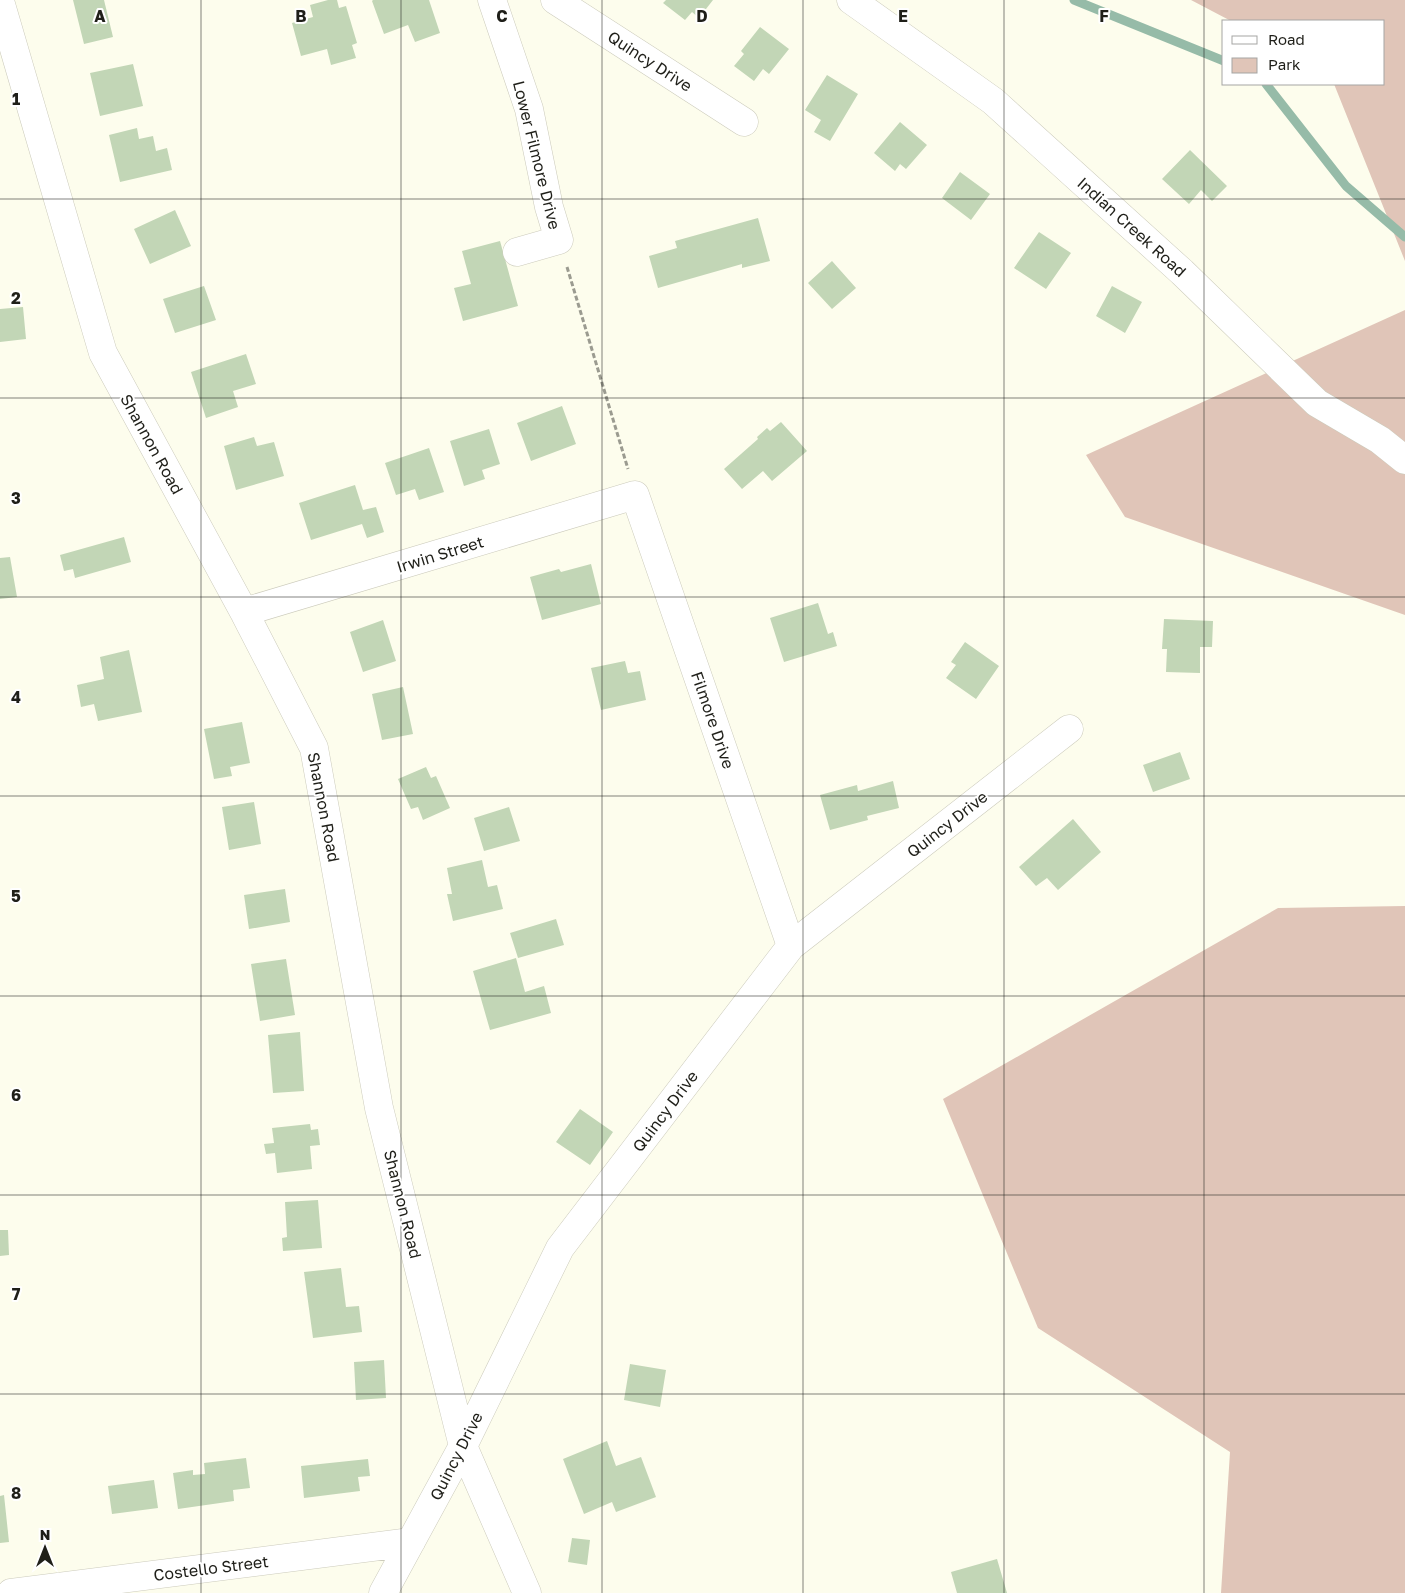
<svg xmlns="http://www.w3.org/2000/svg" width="1405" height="1593" font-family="'Golos Text',sans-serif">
	<rect width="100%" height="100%" fill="#fdfded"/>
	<!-- green -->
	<path fill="#e0c5b8" d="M1191,0H1405V261L1334,84H1384V21H1231Z
		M1405,310V615L1125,517L1086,455Z
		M1405,906V1593H1221L1230,1452L1038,1328L943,1099L1278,908Z"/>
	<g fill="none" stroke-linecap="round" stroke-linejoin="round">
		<!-- stream -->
		<path stroke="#96bba8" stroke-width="9" d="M1074,0L1224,61
			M1266,84L1346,186L1405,237"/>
	</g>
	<!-- building -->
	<path fill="#c2d6b6" d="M73,0H104L113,37L84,44Z
		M328,0H337L339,8L346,6L357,43L352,45L356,58L331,65L327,49L301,56L292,23L313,17L310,5Z
		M373,0H429L440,33L415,42L408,25L384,34L372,1Z
		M666,0H713L699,18L692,12L685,20L663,3Z
		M760,27L789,49L769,74L763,69L754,81L734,66L744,54L741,51Z
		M133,64L143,106L100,116L90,73Z
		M827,75L858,94L830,141L814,132L821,120L805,110Z
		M900,122L927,145L906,169L900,164L895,171L874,153Z
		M137,128L139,139L153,136L156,151L167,148L172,170L120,182L109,135Z
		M1190,150L1227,186L1212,201L1201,190L1189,204L1162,179Z
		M960,172L990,194L971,220L942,198Z
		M175,210L191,246L150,264L134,229Z
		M758,218L770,261L742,268V264L658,288L649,256L677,248L675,241Z
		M1039,232L1071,253L1046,289L1014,268Z
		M500,241L518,306L463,321L454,288L471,284L462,251Z
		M832,261L856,288L832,309L808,283Z
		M204,286L216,320L175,333L163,299Z
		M1112,286L1142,302L1125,333L1096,316Z
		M23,307L26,339L0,342V309Z
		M246,354L256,384L233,391L238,407L206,418L191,372Z
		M562,406L576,444L531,461L517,423Z
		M781,422L807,451L772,481L763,471L742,489L724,469L758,439L757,437L767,428L770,431Z
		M489,429L500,464L482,470L485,479L464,486L450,441Z
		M254,437L257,446L274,442L284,476L236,490L224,446Z
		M429,448L444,492L419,500L415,489L396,495L385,463Z
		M355,485L363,510L376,507L384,532L367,538L362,524L311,540L299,503Z
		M124,537L131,562L75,578L73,569L64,571L60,555Z
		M10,557L17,597L0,599V558Z
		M591,564L601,604L542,620L530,577L559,569L561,572Z
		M818,603L828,634L833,632L837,646L784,662L770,618Z
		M1164,619L1213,621L1212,647H1200V673L1166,672L1167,649H1162Z
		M383,620L396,661L363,672L350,632Z
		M965,642L999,666L976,699L946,678L956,665L951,662Z
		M129,650L142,712L98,721L94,704L81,707L77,685L104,679L100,657Z
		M625,661L628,673L640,671L646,700L601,710L591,668Z
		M403,687L413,734L382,740L372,694Z
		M242,722L250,763L230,767L232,776L214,779L204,729Z
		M1180,752L1190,779L1153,792L1143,765Z
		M426,767L431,778L436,776L450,808L423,820L418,807L411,809L398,779Z
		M893,781L899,808L867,816L868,820L830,830L820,795L857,785L858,791Z
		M254,802L261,844L229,850L222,807Z
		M509,807L520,841L484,851L474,818Z
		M1073,819L1101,852L1058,890L1047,878L1036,886L1019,867Z
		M482,860L488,887L497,885L503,909L453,921L447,894H452L447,868Z
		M285,889L290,922L249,929L244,895Z
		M556,919L564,945L518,958L510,933Z
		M516,958L525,992L544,986L551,1013L490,1030L473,971Z
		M286,959L295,1015L260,1021L251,964Z
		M300,1032L304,1091L273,1093L268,1035Z
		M580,1109L613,1132L590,1165L556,1142Z
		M310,1124L311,1130L318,1129L320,1145L310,1146L312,1169L277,1173L275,1153L266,1154L264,1144L274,1143L272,1128Z
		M318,1200L322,1248L283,1251L282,1238L287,1237L285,1202Z
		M0,1230H8L9,1255L0,1256Z
		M341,1268L346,1307L359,1306L362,1332L313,1338L304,1272Z
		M384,1360L386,1398L356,1400L354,1362Z
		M630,1364L666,1370L660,1407L624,1400Z
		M607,1441L616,1466L641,1457L656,1497L616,1512L612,1502L584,1514L563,1459Z
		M246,1458L250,1488L233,1490L234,1501L178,1509L173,1473L193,1470V1475L205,1474L204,1463Z
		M368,1459L370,1476L358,1477L360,1491L304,1498L301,1466Z
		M154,1480L158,1508L112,1514L108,1486Z
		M4,1495L9,1542L0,1543V1496Z
		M572,1538L590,1540L587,1565L568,1562Z
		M997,1559L1007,1593H957L951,1572Z"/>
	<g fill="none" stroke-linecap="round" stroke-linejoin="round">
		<!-- minor casing -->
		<g stroke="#cccbbc" stroke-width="29">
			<path id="minor" d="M492,0L529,109L549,207L559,240L517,252
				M555,0L744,122
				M851,0L993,101L1182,272L1317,403L1380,440L1405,460
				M0,1L103,353L244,612L314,748L379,1108L463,1446L527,1593
				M244,612L635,495L791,946
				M11,1593L411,1542
				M383,1593L463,1446L560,1248L791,946L1069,729"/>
		</g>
		<!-- path -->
		<path stroke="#9b9b90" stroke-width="3" stroke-dasharray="5 2.5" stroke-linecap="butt" d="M567,267L628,469"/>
		<!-- minor -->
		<use href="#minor" stroke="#fff" stroke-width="28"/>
	</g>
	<!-- grid -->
	<path fill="none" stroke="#1f1f19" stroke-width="1" stroke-opacity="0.55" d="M201,0V1593M401,0V1593M602,0V1593M803,0V1593M1004,0V1593M1204,0V1593M0,199H1405M0,398H1405M0,597H1405M0,796H1405M0,996H1405M0,1195H1405M0,1394H1405"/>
	<g text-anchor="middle" stroke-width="4" stroke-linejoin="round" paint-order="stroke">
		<!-- street labels -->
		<g font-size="16" fill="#1f1f19" stroke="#fff">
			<text transform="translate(650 61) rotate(33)" y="6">Quincy Drive</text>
			<text transform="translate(537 155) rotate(76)" y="6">Lower Filmore Drive</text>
			<text transform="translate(1132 227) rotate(42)" y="6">Indian Creek Road</text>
			<text transform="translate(152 444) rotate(61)" y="6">Shannon Road</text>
			<text transform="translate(440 554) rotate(-17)" y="6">Irwin Street</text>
			<text transform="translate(713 720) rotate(71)" y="6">Filmore Drive</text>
			<text transform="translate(324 807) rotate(79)" y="6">Shannon Road</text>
			<text transform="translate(947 824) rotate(-38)" y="6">Quincy Drive</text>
			<text transform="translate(665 1111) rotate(-53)" y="6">Quincy Drive</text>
			<text transform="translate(403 1204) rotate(76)" y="6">Shannon Road</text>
			<text transform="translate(456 1456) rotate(-63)" y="6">Quincy Drive</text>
			<text transform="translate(211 1568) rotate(-7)" y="6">Costello Street</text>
		</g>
	</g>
	<g font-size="16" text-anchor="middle" font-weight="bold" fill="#1f1f19" stroke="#fff" stroke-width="4" stroke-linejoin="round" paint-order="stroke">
		<text x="100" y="22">A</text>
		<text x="301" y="22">B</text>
		<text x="502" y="22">C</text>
		<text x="702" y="22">D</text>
		<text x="903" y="22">E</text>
		<text x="1104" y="22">F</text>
		<text x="16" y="105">1</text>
		<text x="16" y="304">2</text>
		<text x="16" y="504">3</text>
		<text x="16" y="703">4</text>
		<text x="16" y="902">5</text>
		<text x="16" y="1101">6</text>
		<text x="16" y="1300">7</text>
		<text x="16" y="1499">8</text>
	</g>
	<!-- legend -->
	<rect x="1222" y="20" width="162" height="65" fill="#ffffff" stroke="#a5a5a3"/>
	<rect x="1232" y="36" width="25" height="8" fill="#ffffff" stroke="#a5a5a3"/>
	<text x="1268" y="45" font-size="15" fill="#1f1f19">Road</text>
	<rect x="1232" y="58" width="25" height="15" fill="#e0c5b8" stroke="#a5a5a3"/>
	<text x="1268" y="70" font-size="15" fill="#1f1f19">Park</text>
	<!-- north arrow -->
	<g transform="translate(45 1548)" stroke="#ffffff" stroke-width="4" paint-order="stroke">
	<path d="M0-4L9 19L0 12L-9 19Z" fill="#1f1f19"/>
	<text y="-8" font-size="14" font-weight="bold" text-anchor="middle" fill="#1f1f19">N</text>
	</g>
</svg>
